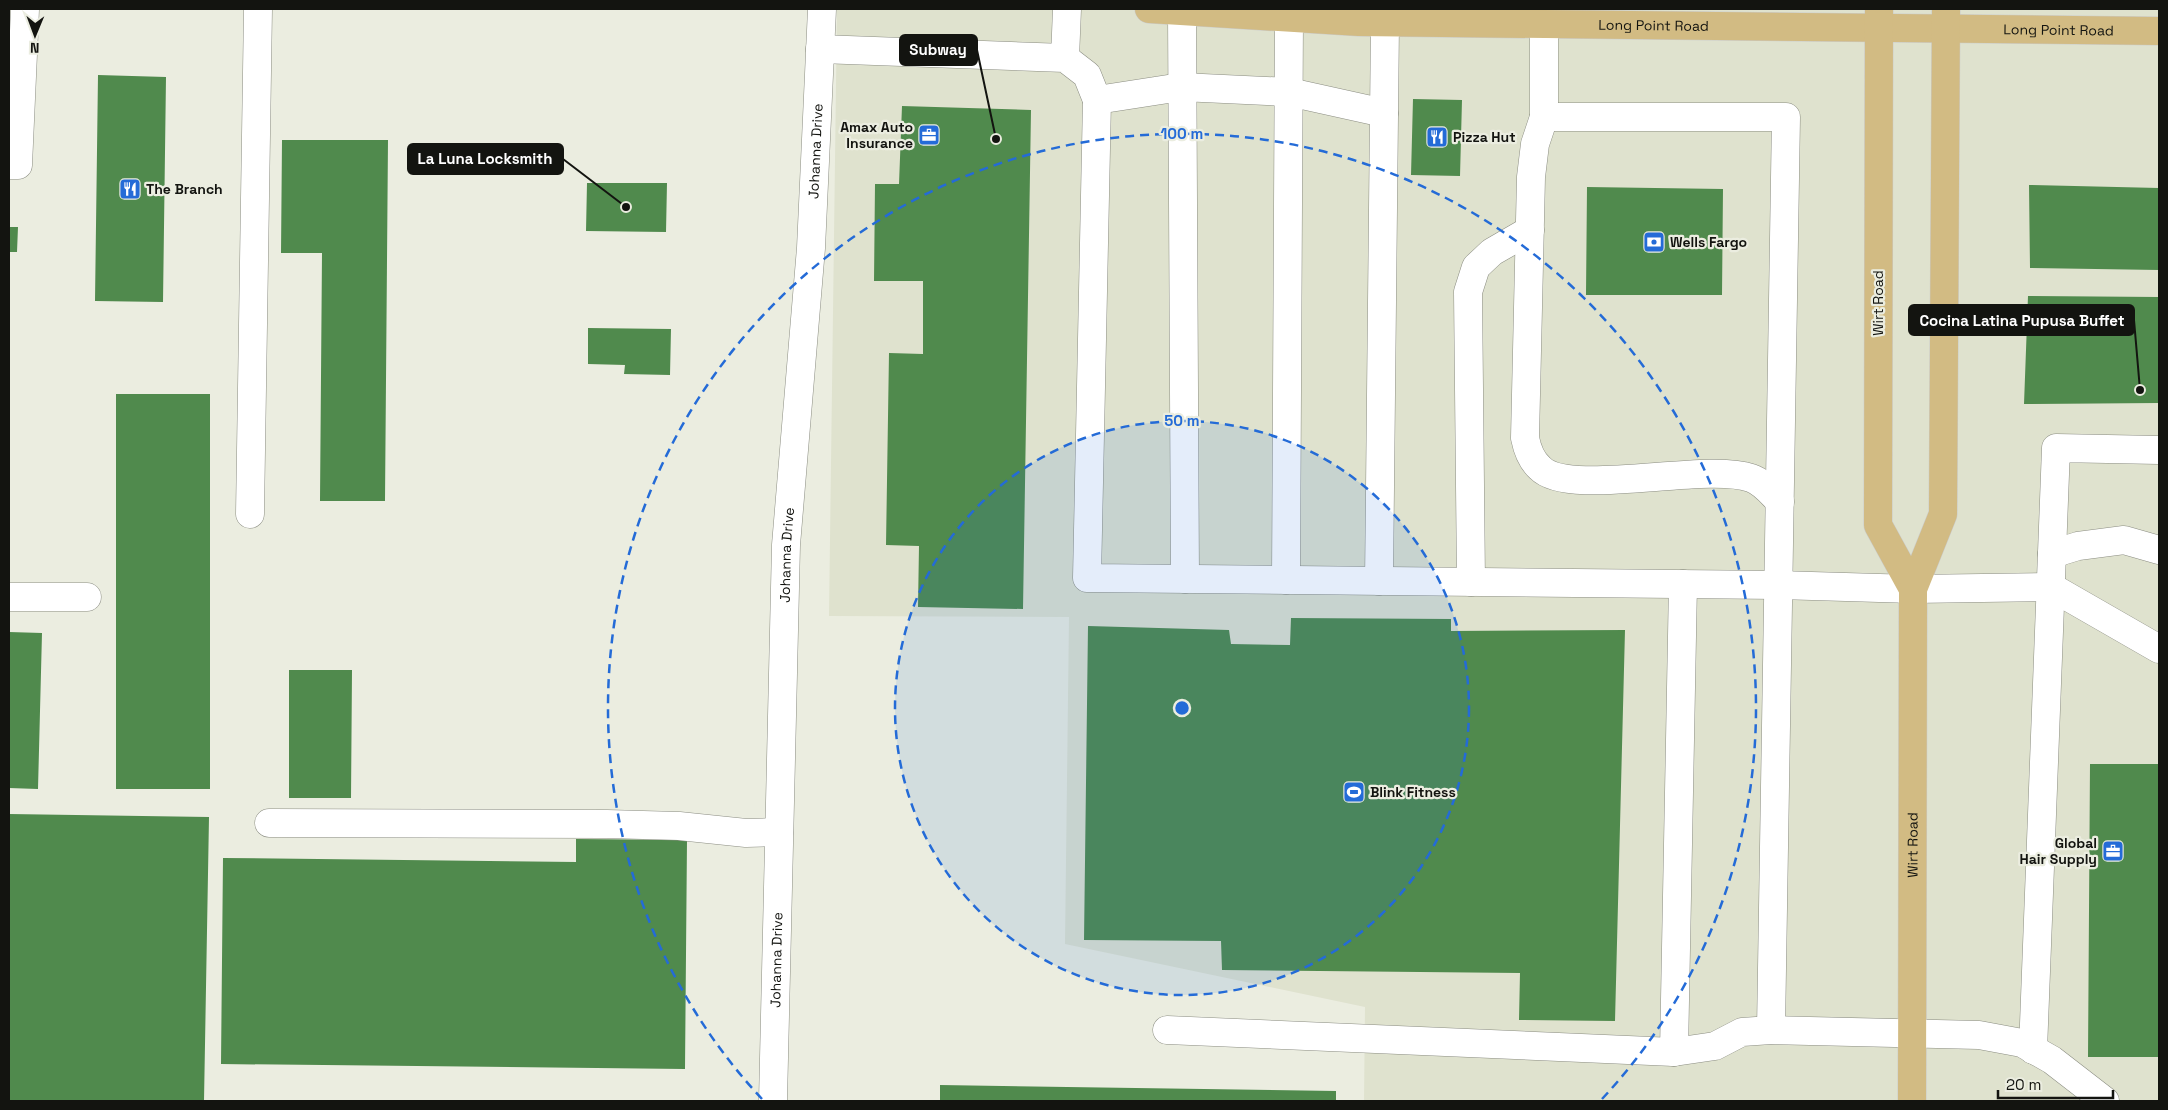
<svg xmlns="http://www.w3.org/2000/svg" width="2168" height="1110" font-family="'Space Grotesk',sans-serif">
	<rect width="100%" height="100%" fill="#ebede0"/>
	<!-- built -->
	<path fill="#dfe2ce" d="M837,9H2159V1101H1364L1365,1007L1065,944L1069,617L829,616Z"/>
	<!-- building -->
	<path fill="#508a4d" d="M98,75L166,77L163,302L95,301Z
		M1413,99L1462,100L1460,176L1411,175Z
		M902,106L1031,110L1023,609L918,607L919,546L886,545L889,353L923,354V281H874L875,184H899Z
		M282,140H388L385,501H320L322,253H281Z
		M587,183H667L666,232L586,231Z
		M2029,185L2159,188V270L2030,268Z
		M1587,187L1723,189L1722,295H1586Z
		M9,227H18L17,252H9Z
		M2028,296L2159,297V403L2024,404Z
		M588,328L671,329L670,375L624,374L625,365L588,364Z
		M116,394H210V789H116Z
		M1291,618L1451,619V631L1625,630L1615,1021L1519,1020L1520,973L1222,970L1221,941L1084,940L1088,626L1229,630L1231,644L1290,645Z
		M9,632L42,633L38,789L9,788Z
		M289,670H352L351,798H289Z
		M2090,764H2159V1057H2088Z
		M9,814L209,817L204,1101H9Z
		M576,839L687,840L685,1069L221,1064L223,858L576,862Z
		M940,1085L1336,1091V1101H940Z"/>
	<g fill="none" stroke-linecap="round" stroke-linejoin="round">
		<!-- minor casing -->
		<g stroke="#8b8d82" stroke-width="29">
			<g id="minor">
				<path d="M1182,12L1185,579"/>
				<path d="M1544,24V117H1786L1771,1030"/>
				<path d="M820,49L1065,58L1087,75L1097,100"/>
				<path d="M1065,58L1067,9"/>
				<path d="M1384,113L1289,92L1181,87L1097,100L1087,578L1778,585L1913,589L2051,587L2159,649"/>
				<path d="M1544,117L1535,144L1531,177L1525,438C1527,448 1532,461 1540,468C1569,498 1705,462 1751,478C1763,482 1771,493 1780,502"/>
				<path d="M9,165H18L25,9"/>
				<path d="M250,514L258,9"/>
				<path d="M2052,554L2078,546L2124,540L2159,550"/>
				<path d="M1286,580L1289,18"/>
				<path d="M1379,581L1385,23"/>
				<path d="M1471,582L1468,292L1476,267L1492,252L1530,230"/>
				<path d="M9,597H87"/>
				<path d="M269,823L607,824L679,826L746,833L779,832"/>
				<path d="M1167,1030L1674,1052L1715,1046L1742,1032L1771,1030L1979,1035L2022,1043L2052,1060L2105,1101"/>
				<path d="M2033,1050L2056,448L2159,450"/>
				<path d="M1674,1052L1683,584"/>
				<path id="s1" d="M773,1101L786,545L811,248L822,9"/>
			</g>
		</g>
		<!-- major casing -->
		<g stroke="#cbcbca" stroke-width="29">
			<g id="major">
				<path id="s2" d="M1149,9L1359,22L2159,31"/>
				<path d="M1879,9L1878,525L1913,589"/>
				<path id="s3" d="M1912,1101L1913,589L1943,514L1946,9"/>
			</g>
		</g>
		<!-- minor -->
		<use href="#minor" stroke="#fff" stroke-width="28"/>
		<!-- major -->
		<use href="#major" stroke="#d2bb83" stroke-width="28"/>
	</g>
	<!-- distance rings -->
	<circle cx="1182" cy="708" r="287" fill="#246bd7" fill-opacity=".12"/>
	<g fill="none" stroke="#246bd7" stroke-width="2.5" stroke-dasharray="9 6">
		<circle cx="1182" cy="708" r="287"/>
		<path d="M762 1099A574 574 0 1 1 1602 1099"/>
	</g>
	<!-- icons -->
	<defs>
		<g id="office-square" transform="scale(1.125)"><rect x="-9" y="-9" width="18" height="18" rx="4" fill="#246bd7" stroke="#ebede0"/><path d="M-6-3h4V-5.5h4V-3h4V5H-6ZM-1-4.5V-3h2v-1.5ZM-6 0V1H6V0Z" fill="#fff"/></g>
		<g id="restaurant-square" transform="scale(1.125)"><rect x="-9" y="-9" width="18" height="18" rx="4" fill="#246bd7" stroke="#ebede0"/><path d="M-5-6h1v4h1v-4h1v4h1v-4h1v5L-1.5 .5V6h-2V.5L-5-1ZM5-6V6H3V1.5H1.5Q1.5-4 5-6Z" fill="#fff"/></g>
		<g id="bank-square" transform="scale(1.125)"><rect x="-9" y="-9" width="18" height="18" rx="4" fill="#246bd7" stroke="#ebede0"/><path d="M-6-4H6V4H-6ZM0-2.3a2.3 2.3 0 1 0 0 4.6a2.3 2.3 0 1 0 0-4.6Z" fill="#fff"/></g>
		<g id="stadium-square" transform="scale(1.125)"><rect x="-9" y="-9" width="18" height="18" rx="4" fill="#246bd7" stroke="#ebede0"/><path d="M0-5a6.5 5 0 1 0 0 10a6.5 5 0 1 0 0-10ZM-3.5-1.8h7v3.6h-7Z" fill="#fff"/></g>
	</defs>
	<g fill-rule="evenodd">
		<use href="#office-square" x="929" y="135"/>
		<use href="#restaurant-square" x="1437" y="137"/>
		<use href="#restaurant-square" x="130" y="189"/>
		<use href="#bank-square" x="1654" y="242"/>
		<use href="#stadium-square" x="1354" y="792"/>
		<use href="#office-square" x="2113" y="851"/>
	</g>
	<g text-anchor="middle" stroke-width="4.5" stroke-linejoin="round" paint-order="stroke">
		<!-- street labels -->
		<g font-size="14" fill="#131410" stroke="#ebede0">
			<text dy="5" stroke="none"><textPath href="#s2" startOffset="505">Long Point Road</textPath></text>
			<text dy="5" stroke="none"><textPath href="#s2" startOffset="910">Long Point Road</textPath></text>
			<text dy="5" stroke="none"><textPath href="#s1" startOffset="951">Johanna Drive</textPath></text>
			<text transform="translate(1878 303) rotate(-90)" y="5">Wirt Road</text>
			<text dy="5" stroke="none"><textPath href="#s1" startOffset="546">Johanna Drive</textPath></text>
			<text dy="5" stroke="none"><textPath href="#s3" startOffset="256">Wirt Road</textPath></text>
			<text dy="5" stroke="none"><textPath href="#s1" startOffset="141">Johanna Drive</textPath></text>
		</g>
		<!-- poi labels -->
		<g font-size="14" font-weight="bold" fill="#131410" stroke="#ebede0" text-anchor="start">
			<text x="913" y="132" text-anchor="end">Amax Auto<tspan x="913" dy="16">Insurance</tspan></text>
			<text x="1453" y="142">Pizza Hut</text>
			<text x="146" y="194">The Branch</text>
			<text x="1670" y="247">Wells Fargo</text>
			<text x="1370" y="797">Blink Fitness</text>
			<text x="2097" y="848" text-anchor="end">Global<tspan x="2097" dy="16">Hair Supply</tspan></text>
		</g>
	</g>
	<circle cx="1182" cy="708" r="8" fill="#246bd7" stroke="#ebede0" stroke-width="2.5"/>
	<g font-size="15" text-anchor="middle" font-weight="bold" fill="#246bd7" stroke="#ebede0" stroke-width="4.5" stroke-linejoin="round" paint-order="stroke">
		<text x="1182" y="139">100 m</text>
		<text x="1182" y="426">50 m</text>
	</g>
	<!-- callouts -->
	<path fill="none" stroke="#131410" stroke-width="2" d="M996 139L977 50M626 207L563 159M2140 390L2134 320"/>
	<g fill="#131410" stroke="#ebede0" stroke-width="2">
		<circle cx="996" cy="139" r="5"/>
		<circle cx="626" cy="207" r="5"/>
		<circle cx="2140" cy="390" r="5"/>
	</g>
	<g fill="#131410" stroke="#131410" stroke-width="2">
		<rect x="900" y="35" width="77" height="30" rx="5"/>
		<rect x="408" y="144" width="155" height="30" rx="5"/>
		<rect x="1909" y="305" width="225" height="30" rx="5"/>
	</g>
	<g font-size="15" text-anchor="middle" font-weight="bold" fill="#fff">
		<text x="938" y="55">Subway</text>
		<text x="485" y="164">La Luna Locksmith</text>
		<text x="2022" y="326">Cocina Latina Pupusa Buffet</text>
	</g>
	<!-- border -->
	<rect width="2168" height="1110" fill="none" stroke="#131410" stroke-width="20"/>
	<!-- north arrow -->
	<g transform="translate(35 35) rotate(181)" stroke="#ebede0" stroke-width="4" paint-order="stroke">
	<path d="M0-4L9 19L0 12L-9 19Z" fill="#131410"/>
	<text y="-8" font-size="14" font-weight="bold" text-anchor="middle" fill="#131410">N</text>
	</g>
	<!-- scale -->
	<path d="M1998 1090v8h115v-8" fill="none" stroke="#131410" stroke-width="2.5"/>
	<text x="2006" y="1090" font-size="15" fill="#131410" stroke="#ebede0" stroke-width="4" paint-order="stroke">20 m</text>
</svg>
